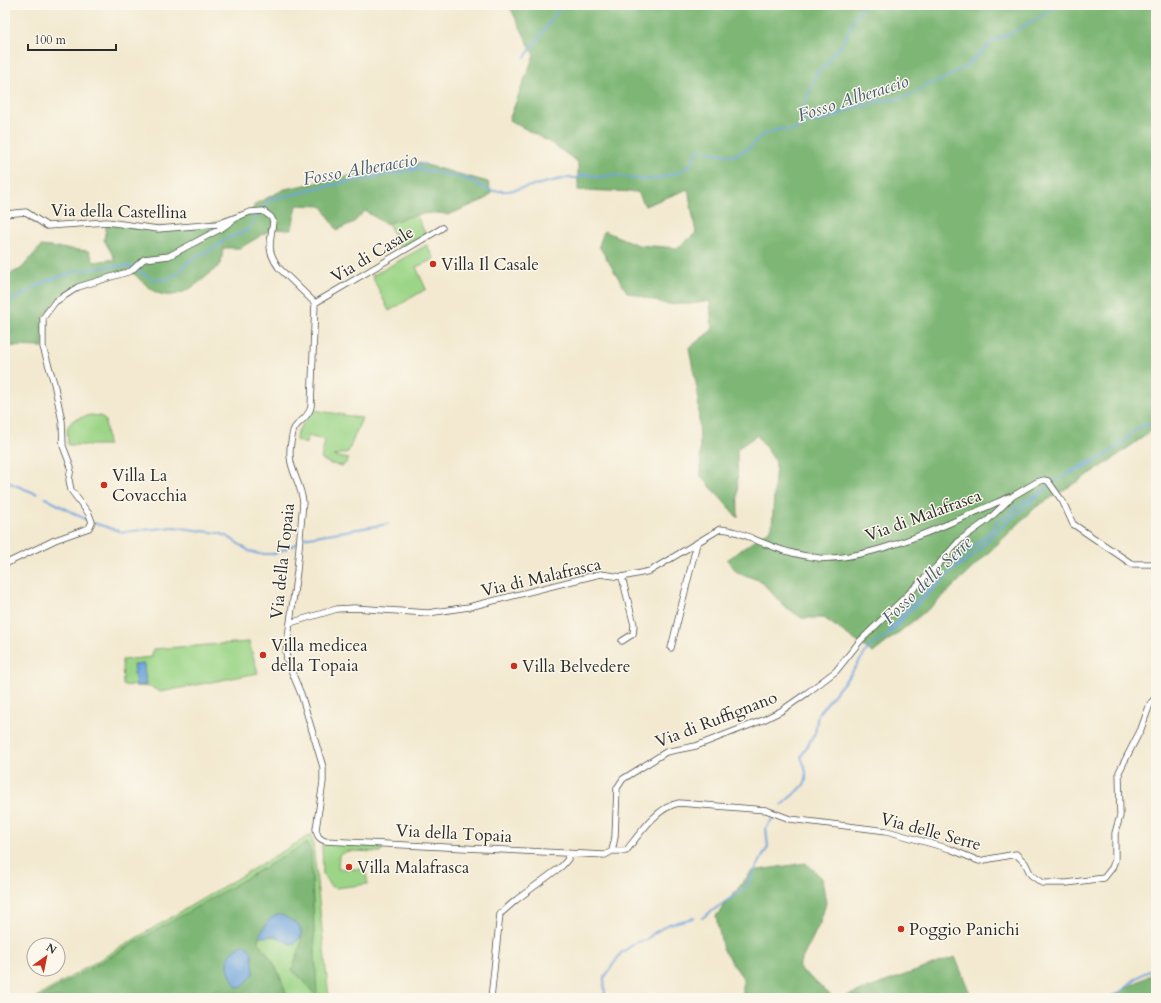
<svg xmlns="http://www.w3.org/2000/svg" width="1161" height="1003" font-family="Cardo,serif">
	<rect width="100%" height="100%" fill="#fbf7ec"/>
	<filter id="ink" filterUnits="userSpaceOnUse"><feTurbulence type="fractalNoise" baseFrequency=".025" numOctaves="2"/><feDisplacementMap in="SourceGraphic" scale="8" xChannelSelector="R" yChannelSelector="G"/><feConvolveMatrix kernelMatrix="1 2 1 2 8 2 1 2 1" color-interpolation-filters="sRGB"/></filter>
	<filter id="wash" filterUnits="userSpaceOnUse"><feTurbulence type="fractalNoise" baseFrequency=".012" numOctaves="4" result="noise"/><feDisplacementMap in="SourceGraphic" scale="16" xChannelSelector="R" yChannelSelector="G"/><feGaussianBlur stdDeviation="0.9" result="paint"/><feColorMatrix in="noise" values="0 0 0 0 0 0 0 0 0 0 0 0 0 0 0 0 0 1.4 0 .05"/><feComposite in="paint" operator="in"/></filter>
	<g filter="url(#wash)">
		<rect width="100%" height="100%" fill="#f3e9d0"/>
		<!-- green -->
		<path fill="#9cd587" stroke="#648059" d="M415,212L426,235L401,249L387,221Z
			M427,245L434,259L416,267L426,289L389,311L372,276Z
			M314,410L362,418L348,452L333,456L349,459L343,466L331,464L321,459L325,440L307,436L306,444L296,440L297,432Z
			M90,415L101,416L105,420L108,445H68L67,428L73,420Z
			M249,642L258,673L160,692L151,687L123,685L122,660L152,657L153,649Z
			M312,834L329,998H35Z
			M322,843L383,847L381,852L348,851L339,855L338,869H365L368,884L336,888L330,886L323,874Z"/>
		<!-- forest -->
		<path fill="#7db674" stroke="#547050" d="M509,5H1156V428L1101,467L1036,507L936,603L873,653L824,618H802L783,605L761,581L737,572L727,560L772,528L776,462L757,435L737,449L738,518L701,476L698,393L689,348L712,330L710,301L691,304H666L627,292L599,246L604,231L638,245L678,248L696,233L688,189L645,206L638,192L578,190V162L551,143L509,120L534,55Z
			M419,163L488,182L491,193L486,199L448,215C430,209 404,218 386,224L365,211L354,222L337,230L322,206L296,205L292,230L272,229L240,248H223L221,264C204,278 178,306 154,291C146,286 138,277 131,271L78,287L55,302L43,318V347L5,346V276L21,269L41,246L89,251L94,262L115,259L104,240L107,222L142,227H197L251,213L255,204L285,189L370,172L388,171L402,165Z
			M307,843L311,852L317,998L304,981L292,970L300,947L302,934L259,935V943C273,959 282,977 287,998H226L219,989L198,998H39Z
			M806,863L822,878L826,903L820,923L798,967L834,998H743V978L723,950L716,916L752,871Z
			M955,957L972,998H841Z
			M1156,972V998H1108Z"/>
		<!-- water -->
		<path fill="#6fa4dc" stroke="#4d6884" d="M144,664L146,685L136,686L133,665Z
			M276,915H282L299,925L302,935L296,943L290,944L276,936L261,937L259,935L269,920Z
			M246,944L252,952L254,973L243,987H237C225,970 222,951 246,944Z"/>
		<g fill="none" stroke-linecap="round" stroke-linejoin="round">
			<!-- stream -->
			<path stroke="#6fa4dc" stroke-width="2" d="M525,57L562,5
				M803,125V108L815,77L818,71L826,66L833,53L842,45L853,21L864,5
				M410,169L425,164
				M5,304L47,281L77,271L113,266H131L154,280L168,279L178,273L189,261L218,246L224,240L246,231L270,199L301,193L311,189L412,170L431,171L474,181L481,187L493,191H509L566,178H576L585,174L599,177L613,175L644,180L658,178L677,173L689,166L698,150L734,156L749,148L762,135L780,129L793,131L803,125L832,118L857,106H868L877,101L898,99L918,92L928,84L938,82L966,66L995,40L1010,34L1060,5
				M1066,475L1094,463
				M5,481L37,494
				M45,498L87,520
				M94,523L122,532L174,527L218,533L227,536L249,551L259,554H274L298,543
				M303,538L388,524
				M956,567C967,547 989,538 1000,519H1004L1021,503L1043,491
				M889,631L911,605L946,577
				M782,805C799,786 815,789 801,757L815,733L818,714L853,671L869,647L888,635L906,615L951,572L970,558L997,531L1054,482L1079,467L1105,456L1124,442L1135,430L1156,421
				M702,918L745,888L768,847L766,828L775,815
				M605,998L604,978L621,953L637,942L646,940L654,933L669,924L694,918
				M1113,998C1126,989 1139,971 1156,970"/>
		</g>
	</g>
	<g filter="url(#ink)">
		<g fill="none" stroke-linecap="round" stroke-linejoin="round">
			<!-- street casing -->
			<g stroke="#494844" stroke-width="7">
				<path id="street" d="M5,214L26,212L47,226L107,222L158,229L218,224L250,212L263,211L271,217L273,221C271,242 265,248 279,268L315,303
					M315,303L311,407C308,419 299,420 294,429C292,433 292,438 291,442C286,468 300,478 303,502L297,571L286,652L287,660L301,694L323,767V782L316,829C317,836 319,839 325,841L605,855L612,851L615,837L617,788L623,779L666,752L696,746L763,720L781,711L807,693L836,671L860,641L936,567L960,540L988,520L1013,496L1037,482L1044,480L1048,481L1063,502L1073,524L1132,564H1156
					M315,303L442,228
					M5,564L55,540L89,528L92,522L89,514L71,490L69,480L71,467L63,446L62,421L54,383L43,347V318L55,302L78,287L131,271L144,259L169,256L222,228L239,216
					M290,623L337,609L354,608L428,613L469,607L600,574L622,577L650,571L720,529C738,530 754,540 771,546C786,552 803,556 819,558C871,562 960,519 1009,497
					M622,641L633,634L634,625L622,577
					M671,648L697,543
					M612,851H626C640,833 657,807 679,803L766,810L790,819L887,831L950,849L979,861L1016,854L1025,863L1031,875L1042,883H1067L1104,878L1112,868L1115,860V833L1120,816L1119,772L1141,729L1150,704L1156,697
					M491,998L500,914L516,900L562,866L568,859L567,853"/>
			</g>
			<!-- street -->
			<use href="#street" stroke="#fff" stroke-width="5.5"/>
		</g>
	</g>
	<!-- markers -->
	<g fill="#c8321e" stroke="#fbf7ec" stroke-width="1.5">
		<circle cx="433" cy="264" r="4"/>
		<circle cx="104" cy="485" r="4"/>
		<circle cx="263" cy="655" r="4"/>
		<circle cx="514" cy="666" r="4"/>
		<circle cx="349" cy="867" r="4"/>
		<circle cx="901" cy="929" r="4"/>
	</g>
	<g text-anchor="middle" stroke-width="3" stroke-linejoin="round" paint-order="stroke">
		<!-- street labels -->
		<g font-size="17" fill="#2b2b2b" stroke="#fbf7ec">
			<text transform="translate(119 211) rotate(1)" y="6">Via della Castellina</text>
			<text transform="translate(372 254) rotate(-31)" y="6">Via di Casale</text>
			<text transform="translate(923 515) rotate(-20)" y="6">Via di Malafrasca</text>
			<text transform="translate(282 561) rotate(-84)" y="6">Via della Topaia</text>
			<text transform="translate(541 577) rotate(-13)" y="6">Via di Malafrasca</text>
			<text transform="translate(716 719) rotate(-21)" y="6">Via di Ruffignano</text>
			<text transform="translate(931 831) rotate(15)" y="6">Via delle Serre</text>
			<text transform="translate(454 833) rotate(3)" y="6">Via della Topaia</text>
		</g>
		<!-- poi labels -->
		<g font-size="17" fill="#2b2b2b" stroke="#fbf7ec" text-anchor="start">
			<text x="441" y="270">Villa Il Casale</text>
			<text x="112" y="481">Villa La<tspan x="112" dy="20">Covacchia</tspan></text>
			<text x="271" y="651">Villa medicea<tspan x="271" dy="20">della Topaia</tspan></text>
			<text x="522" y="672">Villa Belvedere</text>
			<text x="357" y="873">Villa Malafrasca</text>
			<text x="909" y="935">Poggio Panichi</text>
		</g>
		<!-- water labels -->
		<g font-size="18" font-style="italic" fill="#465b72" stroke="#fbf7ec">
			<text transform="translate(853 98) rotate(-18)" y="6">Fosso Alberaccio</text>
			<text transform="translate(360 169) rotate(-10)" y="6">Fosso Alberaccio</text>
			<text transform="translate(927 580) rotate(-44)" y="6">Fosso delle Serre</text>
		</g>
	</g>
	<!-- margin -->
	<rect width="1161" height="1003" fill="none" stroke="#fbf7ec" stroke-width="20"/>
	<!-- north arrow -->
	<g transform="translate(46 957) rotate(33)"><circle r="19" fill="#fbf7ec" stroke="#a8a59f"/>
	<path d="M0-3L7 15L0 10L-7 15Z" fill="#c8321e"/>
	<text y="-6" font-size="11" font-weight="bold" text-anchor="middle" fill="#2b2b2b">N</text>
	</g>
	<!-- scale -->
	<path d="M28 44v6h88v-6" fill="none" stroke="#2b2b2b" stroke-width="2"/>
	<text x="34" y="44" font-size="12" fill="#2b2b2b" stroke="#fbf7ec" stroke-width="3" paint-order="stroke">100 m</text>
</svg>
